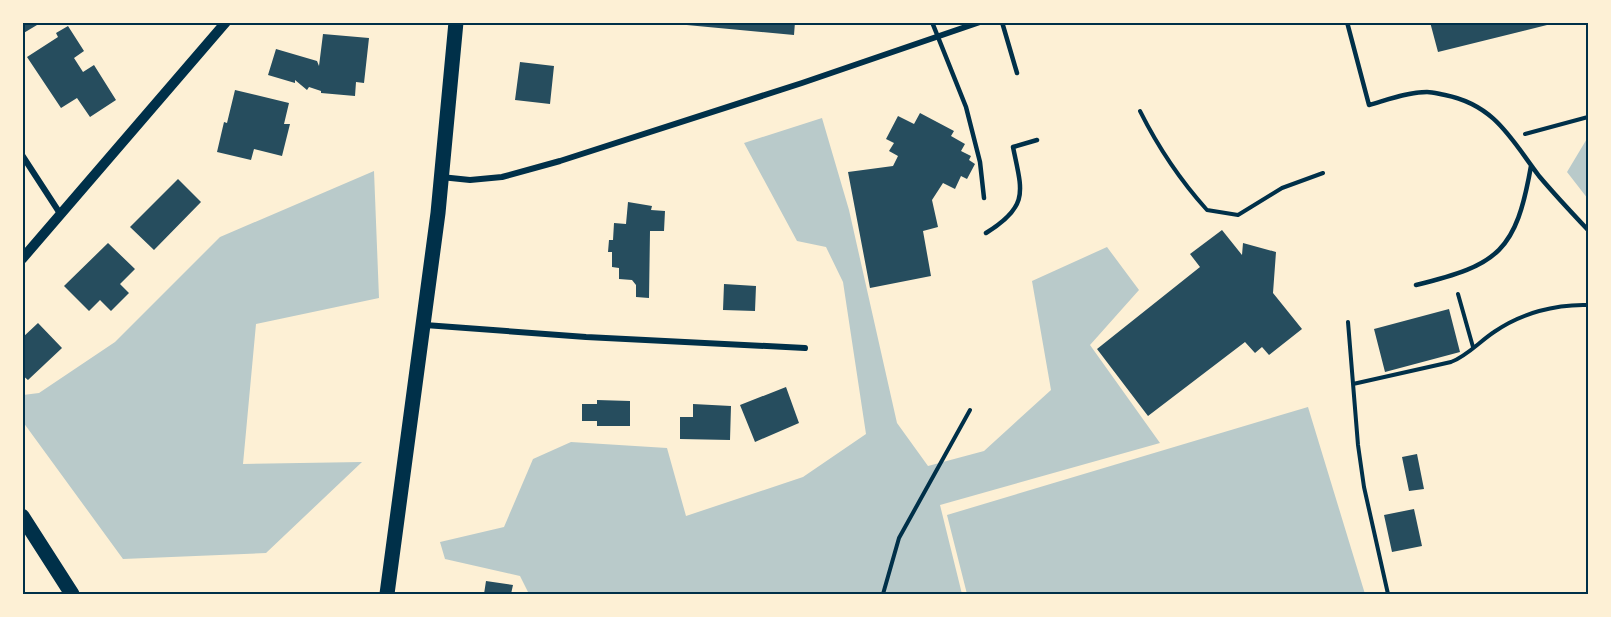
<svg xmlns="http://www.w3.org/2000/svg" width="1611" height="617" font-family="Cabin,sans-serif">
	<rect width="100%" height="100%" fill="#fdf0d5"/>
	<!-- green -->
	<path fill="#b9caca" d="M822,118L849,210L897,423L928,466L984,451L1051,390L1032,281L1107,247L1139,290L1090,345L1160,443L940,505L962,594H529L520,576L445,559L440,542L504,527L533,459L571,442L667,448L686,516L803,477L866,434L843,282L826,247L797,241L744,143Z
		M1588,137V199L1567,172Z
		M374,171L379,298L256,324L243,464L362,462L266,553L123,559L23,422V395L39,393L115,342L220,237Z
		M1308,407L1365,594H967L947,515Z"/>
	<!-- building -->
	<path fill="#264d5e" d="M22,22H42L22,34Z
		M676,22H795L794,35L676,24Z
		M1430,22H1555V23L1438,52Z
		M68,26L84,51L74,58L83,72L94,65L116,100L90,117L77,98L61,108L27,57L58,37L56,33Z
		M323,34L369,38L364,83L356,82L355,96L321,93V91L309,87L307,90L295,80V83L268,75L276,49L317,61L319,66Z
		M520,62L554,66L550,104L515,100Z
		M235,90L289,103L284,124H290L282,156L254,149L251,160L217,152L224,122L227,123Z
		M920,113L954,131L951,136L965,144L961,151L971,156L969,160L975,164L967,179L961,176L955,189L943,183L932,200L938,227L923,231L931,276L870,288L848,172L893,166L898,156L889,151L894,143L886,139L898,116L914,124Z
		M178,179L201,202L154,250L130,227Z
		M628,202L652,206L651,210L665,211L664,231H650L649,298L636,297V285L632,280L619,279V268L612,267V252H608L609,240H613L614,223L626,224Z
		M1222,230L1242,255L1243,243L1276,252L1273,293L1302,329L1269,355L1262,347L1255,353L1245,342L1148,416L1097,349L1200,267L1190,254Z
		M108,243L135,269L120,284L129,293L111,311L100,300L89,311L64,286Z
		M724,284L756,286L755,311L723,310Z
		M1449,309L1460,352L1385,372L1374,329Z
		M38,323L62,348L28,380L22,375V338Z
		M786,387L799,423L755,442L740,405Z
		M597,400L630,401V426H597V421H582V404H597Z
		M693,404L731,406L730,440L680,439V417H693Z
		M1417,454L1424,489L1409,491L1402,457Z
		M1414,509L1422,546L1392,552L1384,515Z
		M486,581L513,585L511,594H484Z"/>
	<g fill="none" stroke-linecap="round" stroke-linejoin="round">
		<!-- path -->
		<path stroke="#003049" stroke-width="4" d="M1140,111C1158,147 1180,180 1207,210L1238,215L1282,188L1323,173
			M1525,134L1588,117
			M1458,294L1473,347
			M1348,322L1358,445L1364,487L1388,594
			M1353,384L1451,362C1467,356 1479,342 1494,332C1521,313 1556,304 1588,305
			M883,594L899,538L970,410"/>
		<!-- service -->
		<path stroke="#003049" stroke-width="4.5" d="M932,22L966,107L980,162L984,198
			M1002,22L1017,73
			M1347,22L1369,105C1387,100 1408,92 1427,92C1433,92 1439,94 1445,95C1495,105 1511,139 1539,176C1555,195 1571,212 1588,230
			M986,233C1030,206 1022,191 1013,147L1037,140
			M1416,285C1499,265 1516,251 1531,166"/>
		<!-- minor -->
		<path stroke="#003049" stroke-width="6" d="M22,155L61,215
			M441,177L470,180L502,177L560,161L802,83L980,22
			M425,325L586,337L805,348"/>
		<!-- tertiary -->
		<path stroke="#003049" stroke-width="10" d="M22,259L226,22"/>
		<!-- primary -->
		<path stroke="#003049" stroke-width="15" d="M22,516L72,594
			M387,594L438,213L456,22"/>
	</g>
	<!-- border -->
	<rect width="1611" height="617" fill="none" stroke="#fdf0d5" stroke-width="48"/>
	<rect x="24" y="24" width="1563" height="569" fill="none" stroke="#003049" stroke-width="2"/>
</svg>
